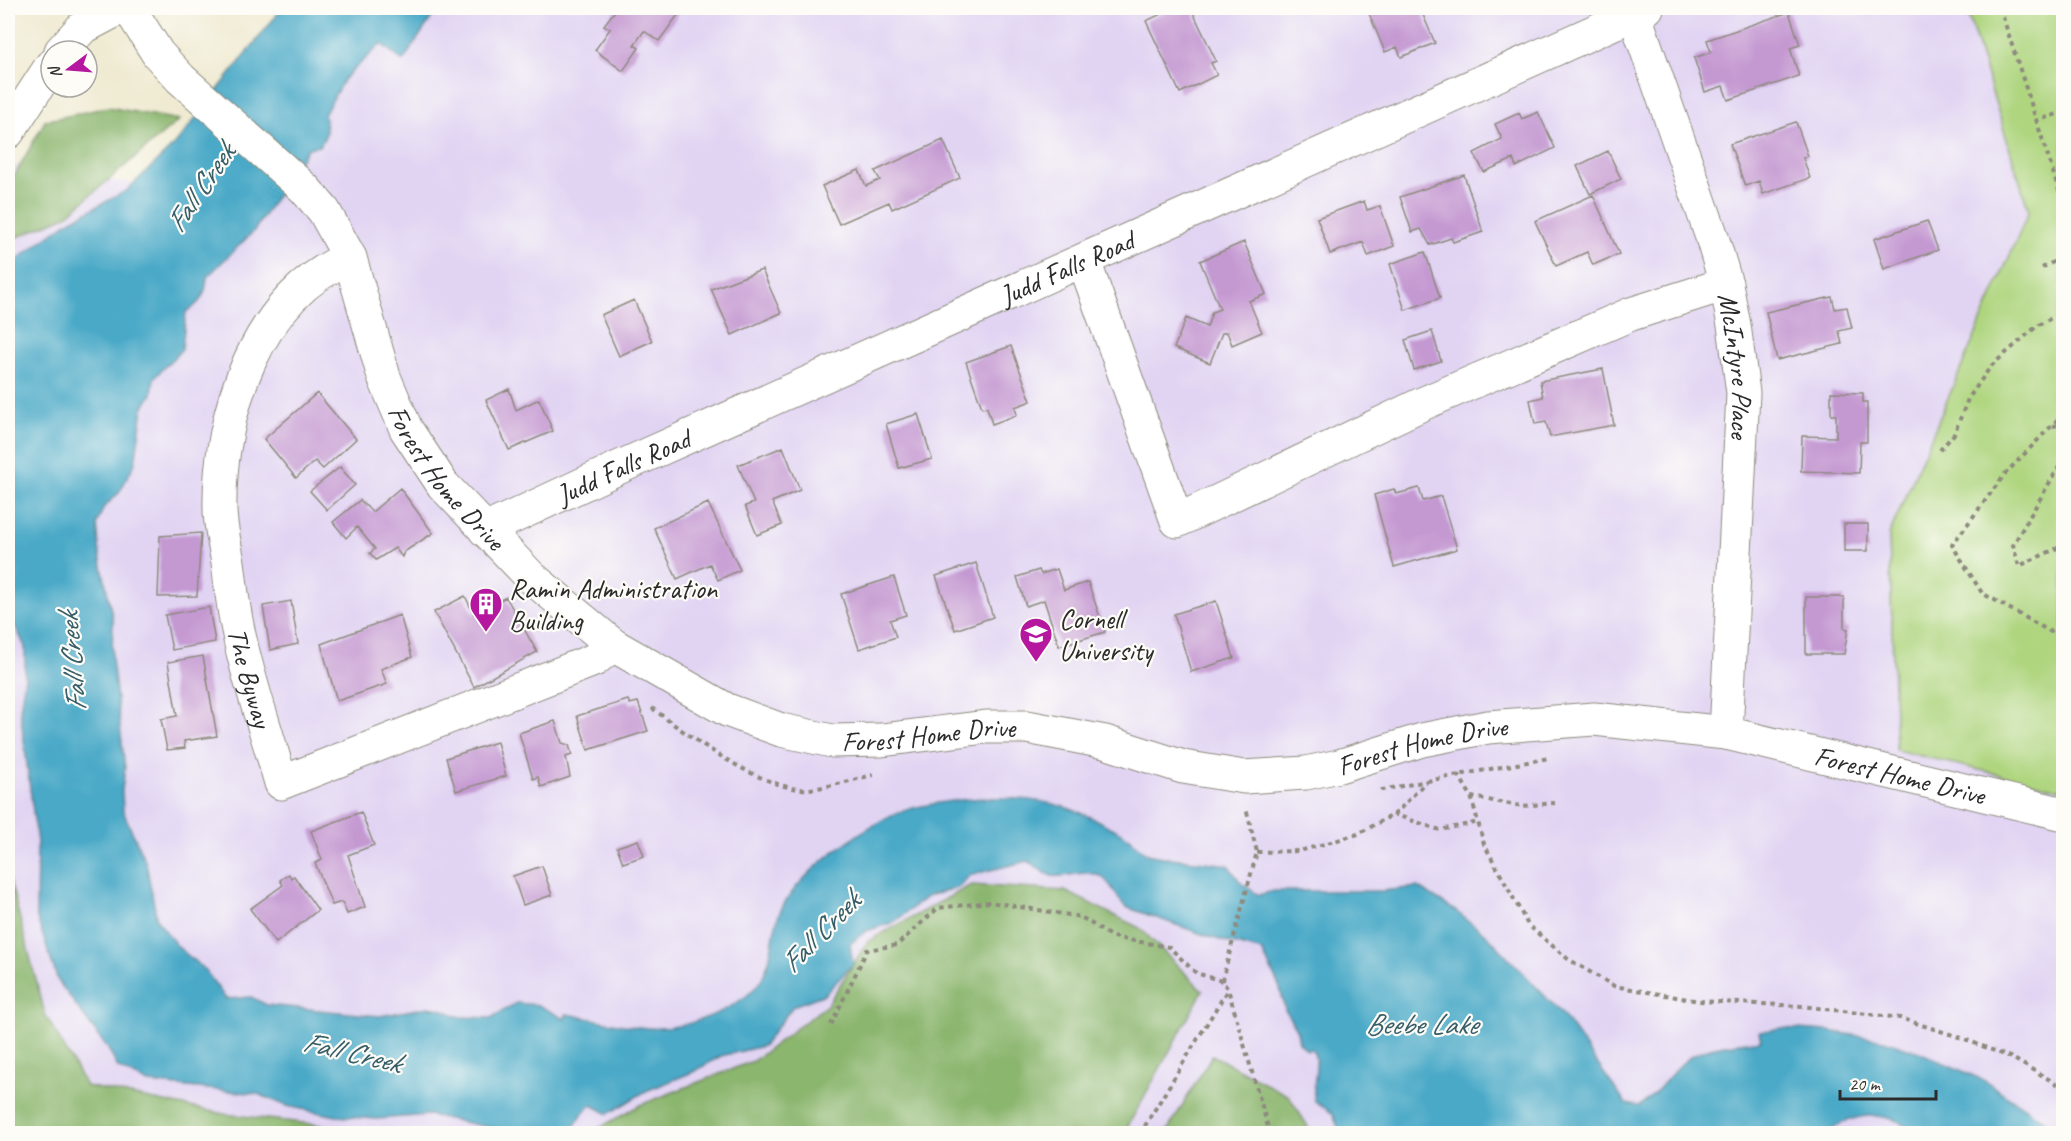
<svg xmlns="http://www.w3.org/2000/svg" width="2071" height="1141" font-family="Caveat,sans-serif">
	<rect width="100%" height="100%" fill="#fdfcf7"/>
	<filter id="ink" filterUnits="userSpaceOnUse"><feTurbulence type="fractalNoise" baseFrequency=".0167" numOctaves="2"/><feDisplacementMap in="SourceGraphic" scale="12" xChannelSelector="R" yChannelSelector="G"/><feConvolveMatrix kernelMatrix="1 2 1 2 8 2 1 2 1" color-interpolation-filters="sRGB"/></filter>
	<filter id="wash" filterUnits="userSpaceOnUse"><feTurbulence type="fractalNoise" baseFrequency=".008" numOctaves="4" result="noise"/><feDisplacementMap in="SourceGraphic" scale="24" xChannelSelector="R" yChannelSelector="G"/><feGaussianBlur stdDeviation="1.35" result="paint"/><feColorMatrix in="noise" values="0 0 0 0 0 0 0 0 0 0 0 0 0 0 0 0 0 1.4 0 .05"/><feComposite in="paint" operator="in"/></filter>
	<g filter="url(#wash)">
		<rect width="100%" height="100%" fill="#efead1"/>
		<!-- built -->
		<path fill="#e1d4f3" d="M337,8H2063V1133H8V164L191,192Z"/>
		<!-- green -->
		<path fill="#afd57f" stroke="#6d8055" stroke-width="1.5" d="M1966,8H2063V790L1896,750L1889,535L2029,211Z"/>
		<!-- forest -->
		<path fill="#8bb66e" stroke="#5b704c" stroke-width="1.5" d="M108,107L179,120L66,216L8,241V187L45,121Z
			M8,874L45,1014L86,1086L224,1114L391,1133H8Z
			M971,885L1065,891L1140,928L1203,991L1124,1133H590L640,1105L753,1061L827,1005L868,941Z
			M1212,1055L1289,1096L1312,1133H1166Z"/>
		<!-- water -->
		<path fill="#48a9c7" stroke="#3a6a79" stroke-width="1.5" d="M282,8H438L403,61L381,44L344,79L324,115C327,129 328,136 319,146L308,148L254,231L207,277C206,295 201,303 186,312L182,349L154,378L152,394L143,408L135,463L119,493L104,507L97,523L100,556L113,620L112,658L125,768L122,790L123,811L146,863L157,920L178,947L205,970L226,999L251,997L267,1005L380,1016L428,1007L441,1009L460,1017L491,1018L516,1003L538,1005L565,1019L566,1014C591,1018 637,1030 660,1028C691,1027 747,1006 762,978C774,956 771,933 780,912C797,872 874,816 917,807C971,795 1040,792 1090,817C1102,823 1116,829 1126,836C1134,841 1140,850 1148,854C1157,858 1213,862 1228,865L1241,883L1259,895L1273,891H1382L1417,887L1453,909L1488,936L1562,1014L1626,1104L1639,1106C1661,1093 1673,1065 1697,1053C1711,1045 1744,1043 1761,1040L1759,1032L1782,1028L1828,1031L1884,1040L1919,1052L1983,1080L2063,1133H1919C1888,1111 1857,1109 1826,1134L1340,1133L1333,1114L1315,1101C1310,1084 1322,1066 1312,1049L1307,1050L1299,1042L1297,1031L1285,1010L1280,988L1262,951L1213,938L1126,907C1116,899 1114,886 1103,878C1087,867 1069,878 1052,876C1044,874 1035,865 1028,861L970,875L958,888L928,896L894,922L866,931L850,944L853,964L825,994L793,1006L763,1046L721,1056L693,1072L646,1091L608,1114L592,1105L583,1113L570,1133H516L429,1115L377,1119L336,1116L287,1106L258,1094L148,1083L118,1068L108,1049L58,981L36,915L37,843L20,710L25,677V647L12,619L8,596V266L68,222L126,191L177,142Z"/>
		<g id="blocks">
			<!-- building -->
			<path fill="#c499d2" d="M617,8H683L659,41L644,31L634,45L639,48L623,71L595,50L610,29L604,25Z
				M1174,8H1191L1216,61L1211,63L1217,75L1180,93L1146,21Z
				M1375,8H1420L1435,43L1401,57L1397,47L1385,52L1368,11Z
				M1789,12L1800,45L1790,48L1799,76L1728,100L1723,86L1705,92L1694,58L1711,52L1707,40Z
				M1538,112L1555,148L1516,167L1513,159L1484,172L1474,153L1502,139L1495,124L1519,113L1522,119Z
				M1796,122L1808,156L1803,158L1810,178L1763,194L1759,181L1745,186L1730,144Z
				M943,140L960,178L892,209L889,202L839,224L822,186L859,170L866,186L880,180L875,171Z
				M1608,151L1621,179L1590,194L1577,166Z
				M1464,175L1483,232L1453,242L1451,238L1430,245L1421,229L1412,232L1400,197Z
				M1593,195L1619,254L1593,265L1587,252L1556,266L1535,221Z
				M1364,201L1367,210L1380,206L1394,246L1368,256L1363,242L1330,254L1317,218Z
				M1927,221L1938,250L1884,269L1874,239Z
				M1244,242L1266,294L1249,301L1262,332L1232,345L1227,332L1222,333L1210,363L1174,348L1186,318L1207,327L1212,312L1220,309L1200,261Z
				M1425,252L1440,298L1405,310L1390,264Z
				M762,270L781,313L732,335L711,289Z
				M1832,297L1835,309L1847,307L1852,328L1839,331L1842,344L1777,360L1766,312Z
				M634,300L652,341L619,356L601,315Z
				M1432,331L1441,361L1414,370L1405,340Z
				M1011,346L1031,401L1015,407L1017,415L992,424L987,407L982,408L966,362Z
				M1603,369L1614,425L1550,437L1546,422L1535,424L1530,400L1543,397L1540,381Z
				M509,389L516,410L539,399L553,431L509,450L486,400Z
				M1831,392L1863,393V402H1867V442H1860L1859,473L1801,471L1802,436L1836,437V415H1831Z
				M317,393L356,439L323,469L315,461L296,478L264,439Z
				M918,414L932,459L899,468L886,424Z
				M783,447L800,490L772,502L782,525L757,535L745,506L754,503L738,465Z
				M340,467L355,485L327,510L310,491Z
				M400,488L433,533L404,552L402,557L395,548L376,560L370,553L375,549L357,527L346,538L333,522L360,500L372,512Z
				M1419,488L1423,501L1441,496L1457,549L1394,567L1374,495L1394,489L1396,494Z
				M708,503L740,570L718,580L710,564L677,579L654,528Z
				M1844,524H1868V551H1844Z
				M201,533L197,596L158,597L160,536Z
				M976,563L993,617L955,630L936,576Z
				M1057,569L1064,590L1088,582L1105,632L1059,646L1044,600L1026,606L1017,577L1039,570L1041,574Z
				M894,577L906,615L890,620L896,637L859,649L841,594Z
				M465,596L474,614L506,597L537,652L474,687L434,612Z
				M1806,597H1844V628L1848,629L1844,654H1806Z
				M291,601L298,644L270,650L263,606Z
				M1216,601L1234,658L1191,672L1174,614Z
				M209,607L215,642L172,650L165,615Z
				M400,615L412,657L381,669L387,684L337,701L321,644Z
				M203,656L217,736L184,741L185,748L167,750L161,719L177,716L168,662Z
				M628,700L630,704L638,702L648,731L588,750L577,716Z
				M555,721L562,743L569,745L572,755L566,757L570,777L541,787L538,777L533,779L519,733Z
				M497,742L506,776L456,791L446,758Z
				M361,812L374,845L348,855L365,907L347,914L342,902L332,905L315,863L322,860L311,831Z
				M638,840L644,856L623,863L617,847Z
				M542,866L552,895L523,905L513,876Z
				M289,874L291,878L294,876L318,910L276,943L250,909L283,885L280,880Z"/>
		</g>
	</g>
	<g filter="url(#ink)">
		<use href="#blocks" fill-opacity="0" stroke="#8d8a7e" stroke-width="1.5"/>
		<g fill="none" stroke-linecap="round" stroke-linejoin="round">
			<!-- minor casing -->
			<g stroke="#8d8a7e" stroke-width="35">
				<g id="minor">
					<path id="s1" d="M1634,13L1712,237L1726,284L1734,325L1743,393L1726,733"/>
					<path id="s2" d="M350,258C257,294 218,415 220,509C220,526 225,545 228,562C231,585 233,608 238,630C248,681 267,732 281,783L594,660L613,645"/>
					<path d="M1084,261L1177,521L1422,404L1631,314L1726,284"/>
				</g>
			</g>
			<!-- tertiary casing -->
			<g stroke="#8d8a7e" stroke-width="35">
				<g id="tertiary">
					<path id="s3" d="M129,8L158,54L181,79L304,188L324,211L350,258L384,377L406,429L443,485L531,577L613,645L727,710L781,730L832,741L882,740L986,727H1027L1105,742L1183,767L1244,777L1306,773L1339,766L1422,740L1488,727L1594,719L1726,733L2064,814"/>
					<path d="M61,51L82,28L120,8"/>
					<path d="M8,132L51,66"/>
					<path id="s4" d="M485,530L620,467L1647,8"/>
				</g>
			</g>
			<!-- path -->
			<path stroke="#8d8a7e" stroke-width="4" stroke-dasharray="4.5 4.5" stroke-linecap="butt" d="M2000,8L2064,206
				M2035,121L2064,112
				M2042,268L2064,256
				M2064,413L2005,474L1952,545L1982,593L2051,632H2064
				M2053,426L2064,424
				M1940,450L1954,434L1968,399L1991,366L2037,326L2064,311
				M2064,458L2013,545L2019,566L2064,545
				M652,708C687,735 766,793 809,789C830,787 852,780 873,775
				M1458,774L1471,796L1484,844L1528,925L1568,959L1614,986L1699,1001L1801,1006L1900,1018L1962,1038L2012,1058L2064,1088
				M1427,781L1549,758
				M1471,797L1522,806L1555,803
				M1393,814L1440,830L1479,822
				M1257,852L1300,851L1358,834L1396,813L1427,781L1377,791
				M1222,981L1257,852L1246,808
				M831,1025L867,950L897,945L938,908L990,902L1081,917L1112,937L1169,947L1196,973L1222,981L1228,989L1270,1134
				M1140,1134L1228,989"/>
			<!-- minor -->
			<use href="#minor" stroke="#fff" stroke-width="33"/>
			<!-- tertiary -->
			<use href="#tertiary" stroke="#fff" stroke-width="33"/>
		</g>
	</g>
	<!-- icons -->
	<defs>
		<g id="building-pin" transform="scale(1.725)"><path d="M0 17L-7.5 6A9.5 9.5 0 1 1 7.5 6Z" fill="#b5179e" stroke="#fdfcf7"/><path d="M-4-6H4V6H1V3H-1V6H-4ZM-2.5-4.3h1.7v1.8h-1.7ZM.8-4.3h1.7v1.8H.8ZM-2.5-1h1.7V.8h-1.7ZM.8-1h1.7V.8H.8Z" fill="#fff"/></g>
		<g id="university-pin" transform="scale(1.725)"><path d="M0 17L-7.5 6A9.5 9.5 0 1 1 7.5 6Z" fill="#b5179e" stroke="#fdfcf7"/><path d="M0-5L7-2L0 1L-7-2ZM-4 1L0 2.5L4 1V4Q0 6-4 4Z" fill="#fff"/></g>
	</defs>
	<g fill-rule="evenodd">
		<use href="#building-pin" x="486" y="604"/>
		<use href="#university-pin" x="1036" y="634"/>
	</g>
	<g text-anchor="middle" stroke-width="4.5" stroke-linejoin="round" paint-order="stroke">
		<!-- street labels -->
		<g font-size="28" fill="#2b2b2b" stroke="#fdfcf7">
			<text dy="10" stroke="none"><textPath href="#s4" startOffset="638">Judd Falls Road</textPath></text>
			<text dy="10" stroke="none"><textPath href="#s1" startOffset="369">McIntyre Place</textPath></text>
			<text dy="10" stroke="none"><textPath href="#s4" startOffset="152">Judd Falls Road</textPath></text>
			<text dy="10" stroke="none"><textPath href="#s3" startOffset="580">Forest Home Drive</textPath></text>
			<text dy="10" stroke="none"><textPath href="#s2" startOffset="471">The Byway</textPath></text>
			<text dy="10" stroke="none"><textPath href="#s3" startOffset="1156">Forest Home Drive</textPath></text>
			<text dy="10" stroke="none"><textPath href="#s3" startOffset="1660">Forest Home Drive</textPath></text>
			<text dy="10" stroke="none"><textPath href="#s3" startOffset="2146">Forest Home Drive</textPath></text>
		</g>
		<!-- poi labels -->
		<g font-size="28" fill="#2b2b2b" stroke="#fdfcf7" text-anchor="start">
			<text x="509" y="598">Ramin Administration<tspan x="509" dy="32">Building</tspan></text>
			<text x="1059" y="628">Cornell<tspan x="1059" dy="32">University</tspan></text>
		</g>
		<!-- water labels -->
		<g font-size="30" font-style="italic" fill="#375d69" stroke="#fdfcf7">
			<text transform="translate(200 188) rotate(-56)" y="10">Fall Creek</text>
			<text transform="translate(72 662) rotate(-95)" y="10">Fall Creek</text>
			<text transform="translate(820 932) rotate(-46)" y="10">Fall Creek</text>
			<text x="1421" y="1034">Beebe Lake</text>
			<text transform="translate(352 1052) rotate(13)" y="10">Fall Creek</text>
		</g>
	</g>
	<!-- margin -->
	<rect width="2071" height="1141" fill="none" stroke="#fdfcf7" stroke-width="30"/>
	<!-- north arrow -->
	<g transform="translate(69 69) rotate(254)"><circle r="28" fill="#fdfcf7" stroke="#a9a8a5" stroke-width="1.5"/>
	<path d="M0-4.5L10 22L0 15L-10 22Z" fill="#b5179e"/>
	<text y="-9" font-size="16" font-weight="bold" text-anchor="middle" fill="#2b2b2b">N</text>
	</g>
	<!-- scale -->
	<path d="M1840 1090v9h96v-9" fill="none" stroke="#2b2b2b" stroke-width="3"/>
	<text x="1849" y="1090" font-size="18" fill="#2b2b2b" stroke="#fdfcf7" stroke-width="4.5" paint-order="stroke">20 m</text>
</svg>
